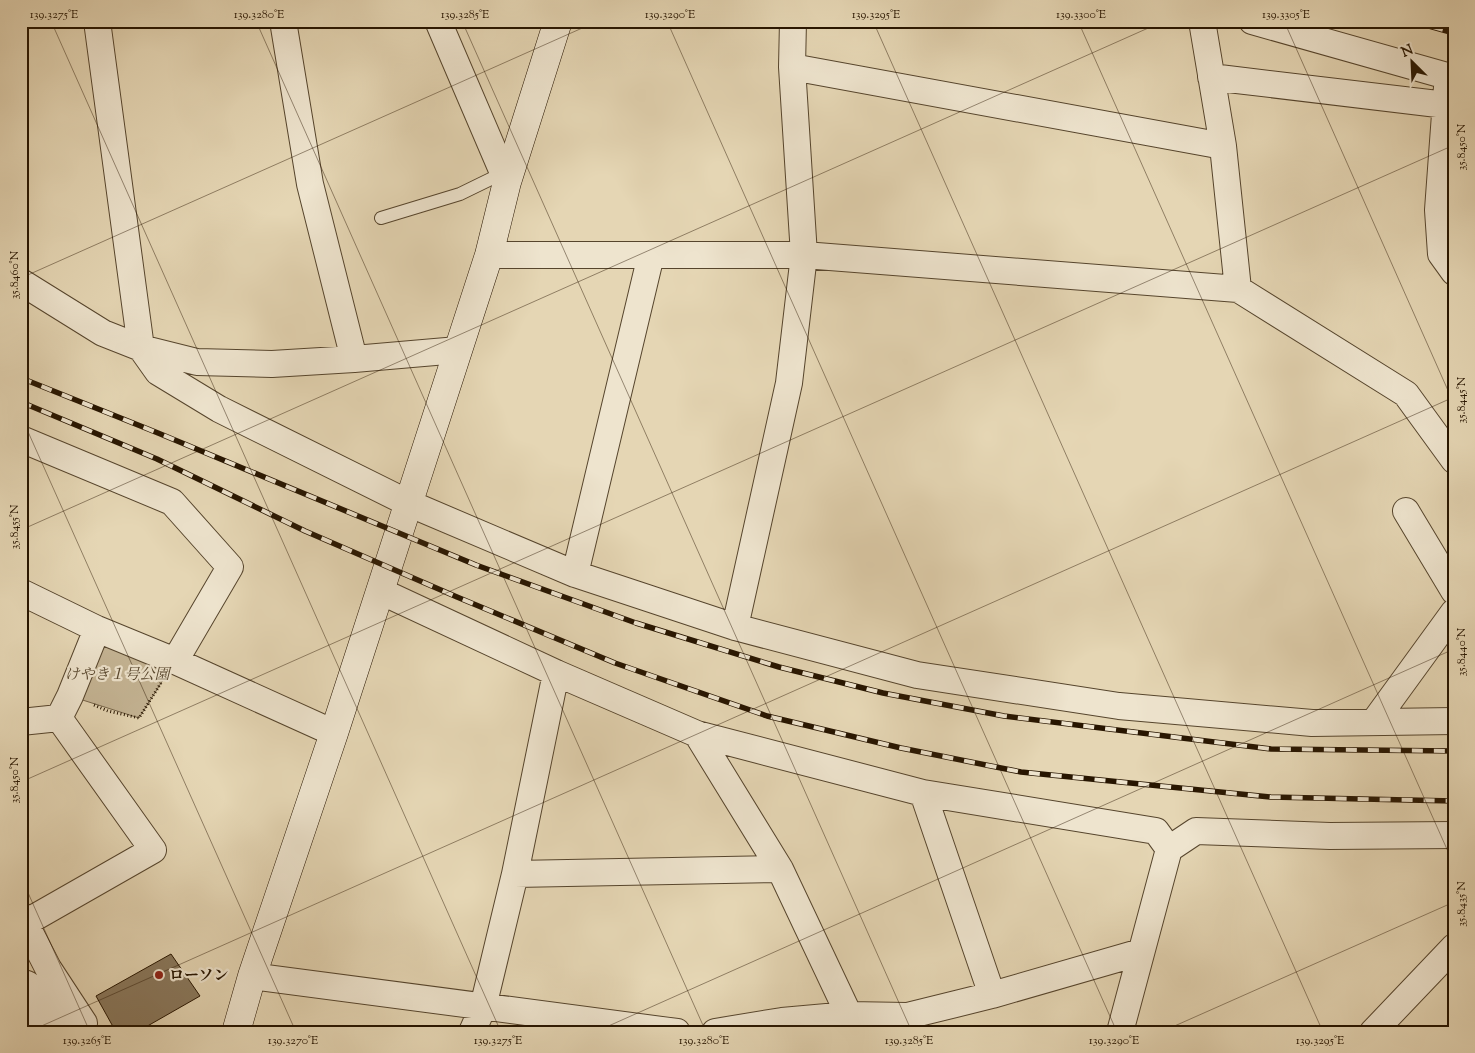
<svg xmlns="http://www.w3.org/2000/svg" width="1475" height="1053" font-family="'Sorts Mill Goudy','Noto Serif JP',serif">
	<rect width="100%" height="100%" fill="#e5d6b4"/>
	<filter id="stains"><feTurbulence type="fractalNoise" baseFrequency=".004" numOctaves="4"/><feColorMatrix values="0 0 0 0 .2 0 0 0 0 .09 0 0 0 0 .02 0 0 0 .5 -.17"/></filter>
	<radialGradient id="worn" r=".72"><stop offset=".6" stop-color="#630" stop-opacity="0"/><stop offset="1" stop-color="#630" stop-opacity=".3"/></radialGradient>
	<!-- green -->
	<path fill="#c5b595" stroke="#76654a" d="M97,629L175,661L139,718L70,696Z"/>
	<!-- building -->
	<path fill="#8a795e" stroke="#271500" d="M171,954L200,996L137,1032H116L96,996Z"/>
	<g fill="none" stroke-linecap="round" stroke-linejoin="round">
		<!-- lane casing -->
		<g stroke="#56452d" stroke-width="14">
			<path id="lane" d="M381,218L460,194L503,173"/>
		</g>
		<!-- street casing -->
		<g stroke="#56452d" stroke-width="28">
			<path id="street" d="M97,21L141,348L158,372L219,409L408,503L575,574L735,627L917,675L1119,706L1312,723L1454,721
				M283,21L310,184L354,359
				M438,21L507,182
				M1202,21L1223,146L1238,289L1406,394L1454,460
				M1252,21L1454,78
				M792,67L1223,146
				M1211,77L1446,105
				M1447,87L1438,210L1441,254L1454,272
				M489,255H804L1238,289
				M21,282L103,333L141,348L197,362L272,364L354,359L458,350
				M21,439L172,502L230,567L175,661
				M1406,511L1454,591
				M575,574L651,255
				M380,591L556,673L697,734L923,793
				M21,592L97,629L175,661L334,733
				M735,627L789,383L804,255L792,67L793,21
				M21,722L59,718
				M1374,722L1454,612
				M697,734L780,869L849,1015
				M515,874L780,869
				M21,915L48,968L84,1023
				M25,923L153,850L59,718L70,696L97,629
				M252,976L677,1032
				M21,982L27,984L75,1017
				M992,995L923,793L1156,831L1169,849
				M21,1013L77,1022
				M472,1032L483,1007L515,874L556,673
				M715,1032L782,1021L849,1015L907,1016L992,995L1141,952
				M1120,1032L1169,849L1196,831L1330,836L1454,835
				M1373,1032L1454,947"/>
		</g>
		<!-- secondary casing -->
		<g stroke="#271500" stroke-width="29">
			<path id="secondary" d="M236,1032L252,976L334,733L489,255L507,182L558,21"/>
		</g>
		<!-- path -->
		<path stroke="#271500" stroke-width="3" stroke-dasharray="1 2.5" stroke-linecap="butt" d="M94,705L108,711L139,718L161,683"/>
		<!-- lane -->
		<use href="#lane" stroke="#eee4ce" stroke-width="12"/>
		<!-- street -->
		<use href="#street" stroke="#eee4ce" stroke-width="26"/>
		<!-- secondary -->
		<use href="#secondary" stroke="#eee4ce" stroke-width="28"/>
		<!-- rail casing -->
		<g stroke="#271500" stroke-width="5.5">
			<path id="rail" d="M1411,21L1454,33
				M21,378L158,433L476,565L636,623L779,667L883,693L1004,716L1271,749L1454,751
				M21,402L157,459L305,531L457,597L615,663L767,716L901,748L1021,772L1270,797L1454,801"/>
		</g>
		<!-- rail -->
		<use href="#rail" stroke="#eee4ce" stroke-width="4" stroke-dasharray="11" stroke-linecap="butt"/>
	</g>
	<!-- ticks -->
	<path fill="none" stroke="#271500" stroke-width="1" stroke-opacity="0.45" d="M51,21L501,1032M256,21L706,1032M462,21L912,1032M667,21L1117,1032M873,21L1323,1032M1078,21L1454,865M1284,21L1454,404M21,26L31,21M21,278L598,21M21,416L296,1032M21,530L1164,21M21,782L1454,145M21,877L90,1032M28,1032L1454,397M595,1032L1454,649M1161,1032L1454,902"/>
	<!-- markers -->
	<circle fill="#8f2418" stroke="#eee4ce" stroke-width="2" cx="159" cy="975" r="5"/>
	<g text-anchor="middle" stroke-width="4.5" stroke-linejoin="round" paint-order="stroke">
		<!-- park labels -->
		<g font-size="15" font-style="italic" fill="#56452d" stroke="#eee4ce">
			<text x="117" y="679">けやき１号公園</text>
		</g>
		<!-- poi labels -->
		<g font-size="15" font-weight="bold" fill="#271500" stroke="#eee4ce" text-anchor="start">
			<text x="169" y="980">ローソン</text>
		</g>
	</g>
	<!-- margin -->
	<rect width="1475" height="1053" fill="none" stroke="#e5d6b4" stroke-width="55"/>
	<!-- north arrow -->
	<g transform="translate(1412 62) rotate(336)" stroke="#eee4ce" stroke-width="4" paint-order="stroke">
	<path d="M0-4L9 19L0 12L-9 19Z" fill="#271500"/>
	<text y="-8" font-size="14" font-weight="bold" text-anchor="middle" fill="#271500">N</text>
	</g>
	<rect x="28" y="28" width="1420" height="998" fill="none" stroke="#271500" stroke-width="2"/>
	<g font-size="12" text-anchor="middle" fill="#271500">
		<text x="54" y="18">139.3275°E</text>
		<text x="259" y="18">139.3280°E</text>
		<text x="465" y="18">139.3285°E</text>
		<text x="670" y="18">139.3290°E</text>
		<text x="876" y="18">139.3295°E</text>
		<text x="1081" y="18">139.3300°E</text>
		<text x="1286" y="18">139.3305°E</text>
		<text transform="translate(1461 147) rotate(-90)" y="4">35.8450°N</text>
		<text transform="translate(14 275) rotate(-90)" y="4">35.8460°N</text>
		<text transform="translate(1461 400) rotate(-90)" y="4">35.8445°N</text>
		<text transform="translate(14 527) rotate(-90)" y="4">35.8455°N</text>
		<text transform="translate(1461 652) rotate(-90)" y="4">35.8440°N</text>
		<text transform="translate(14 780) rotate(-90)" y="4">35.8450°N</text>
		<text transform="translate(1461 904) rotate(-90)" y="4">35.8435°N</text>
		<text x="87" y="1044">139.3265°E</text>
		<text x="293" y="1044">139.3270°E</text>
		<text x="498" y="1044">139.3275°E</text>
		<text x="704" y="1044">139.3280°E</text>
		<text x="909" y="1044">139.3285°E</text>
		<text x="1114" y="1044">139.3290°E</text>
		<text x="1320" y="1044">139.3295°E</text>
	</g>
	<rect width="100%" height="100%" filter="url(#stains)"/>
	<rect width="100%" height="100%" fill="url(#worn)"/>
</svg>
